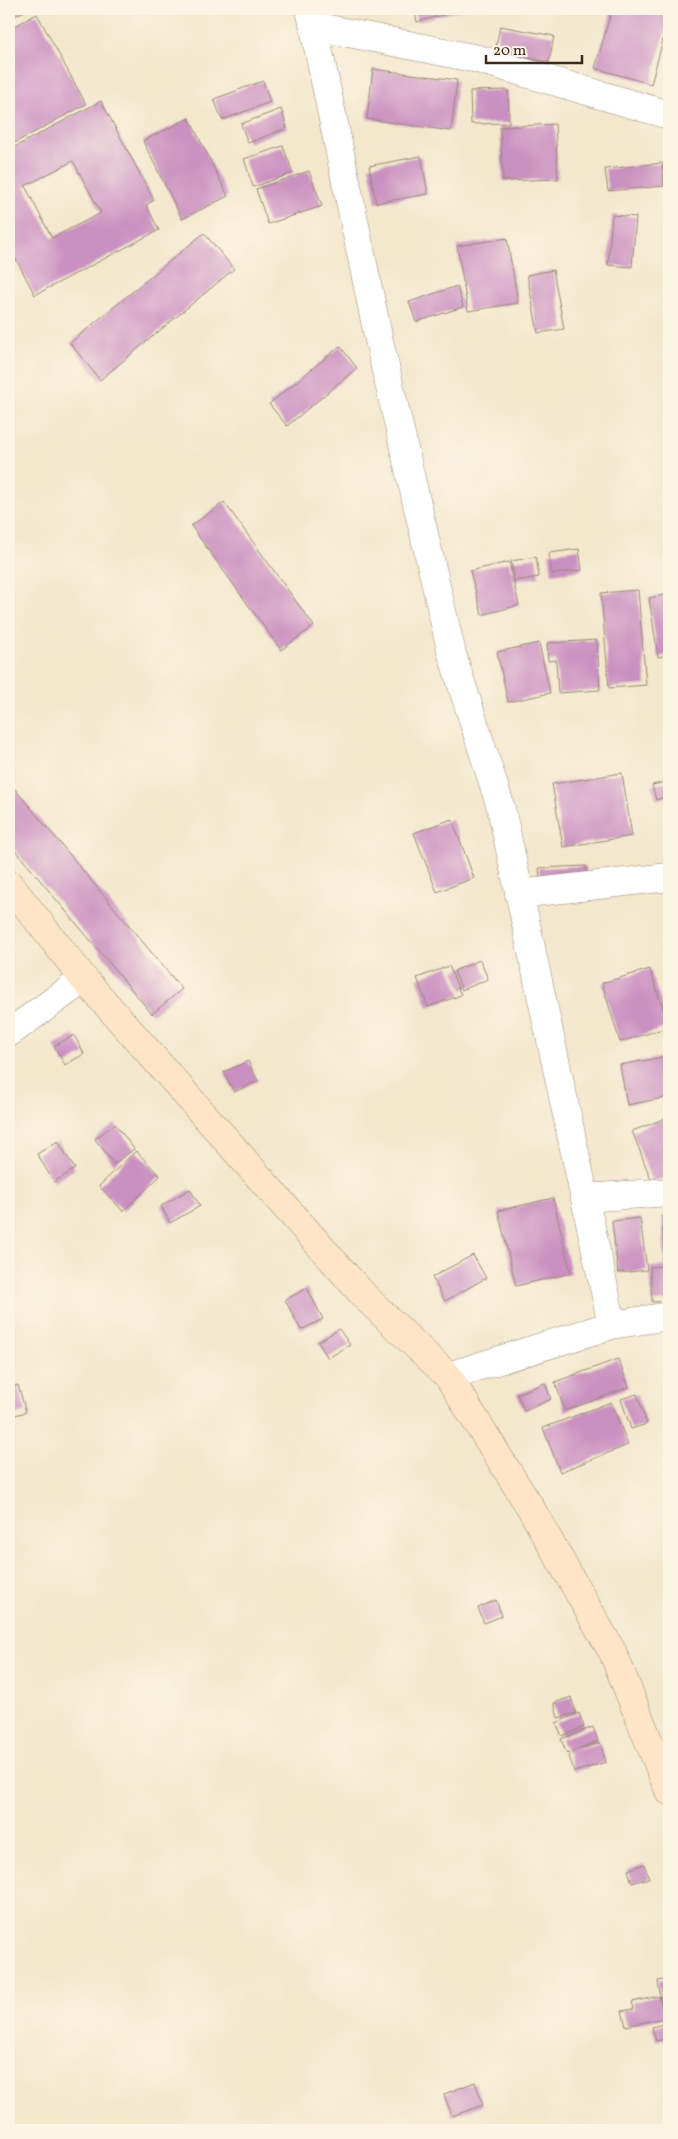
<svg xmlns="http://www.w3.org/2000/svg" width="678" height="2139" font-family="Vollkorn,serif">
	<rect width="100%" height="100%" fill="#fcf5e5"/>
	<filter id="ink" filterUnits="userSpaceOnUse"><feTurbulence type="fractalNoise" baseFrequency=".02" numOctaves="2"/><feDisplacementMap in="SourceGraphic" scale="10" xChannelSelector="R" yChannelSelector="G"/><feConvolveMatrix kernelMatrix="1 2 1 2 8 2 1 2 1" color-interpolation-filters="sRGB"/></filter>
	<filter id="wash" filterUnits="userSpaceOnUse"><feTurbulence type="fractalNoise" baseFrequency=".0096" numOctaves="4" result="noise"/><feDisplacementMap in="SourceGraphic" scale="20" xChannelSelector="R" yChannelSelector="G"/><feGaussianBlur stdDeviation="1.12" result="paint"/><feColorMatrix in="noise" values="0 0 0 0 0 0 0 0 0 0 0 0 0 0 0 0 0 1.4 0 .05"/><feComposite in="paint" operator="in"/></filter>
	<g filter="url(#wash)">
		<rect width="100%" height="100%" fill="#f3e7cc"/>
		<g id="blocks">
			<!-- building -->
			<path fill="#ca90c1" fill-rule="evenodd" d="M9,9H28L9,19Z
				M414,9H465L417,22Z
				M612,9H669V18L651,84L595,68Z
				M37,14L86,104L9,146V29Z
				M500,26L554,36L549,62L495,52Z
				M373,69L457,80L451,131L367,119Z
				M263,81L270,102L222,120L214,99Z
				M508,90L509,123L471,124L470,91Z
				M101,101L154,200L146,205L159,230L35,295L9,246V150ZM73,161L101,213L52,238L25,186Z
				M281,109L287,128L248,143L241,124Z
				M189,118L228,196L182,219L143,141Z
				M555,124L558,179L503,181L500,127Z
				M283,146L293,173L253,187L244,159Z
				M421,156L428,194L376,203L369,166Z
				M662,163L664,186L608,191L605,169Z
				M309,171L322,206L268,224L256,189Z
				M612,215L636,217L632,267L608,265Z
				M204,233L234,269L100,380L70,343Z
				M507,238L518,303L468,311L457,246Z
				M553,270L564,329L538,333L527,275Z
				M457,286L463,307L416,322L409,302Z
				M340,346L357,368L287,426L269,404Z
				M224,502L314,626L281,650L191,526Z
				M579,549L582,570L552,574L549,553Z
				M536,557L539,577L514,581L511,561Z
				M509,562L519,605L482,615L470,571Z
				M638,590L646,685L609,688L601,593Z
				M669,594V655L658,657L649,598Z
				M597,640L600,690L558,693L556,660L548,661L547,643Z
				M539,643L550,693L508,702L497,652Z
				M622,773L632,836L563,847L552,784Z
				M9,782L182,989L152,1014L9,843Z
				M666,782L669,796L656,800L652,785Z
				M452,819L474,878L437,892L414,833Z
				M586,866L587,880L540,882L539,868Z
				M480,960L488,979L462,990L454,971Z
				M449,966L461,995L428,1007L417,978Z
				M650,969L669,1027L620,1042L602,983Z
				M74,1035L84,1054L65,1065L54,1046Z
				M669,1056V1097L627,1105L620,1065Z
				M248,1061L258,1081L234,1092L224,1072Z
				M669,1117V1176L652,1182L632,1131Z
				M115,1124L134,1149L114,1164L95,1139Z
				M58,1141L75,1169L54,1182L37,1154Z
				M136,1151L160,1176L123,1211L99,1186Z
				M190,1189L200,1206L170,1223L161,1206Z
				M553,1198L571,1273L516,1286L498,1211Z
				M669,1215V1301L652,1302L650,1267L665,1266L662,1216Z
				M640,1218L647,1270L618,1273L612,1221Z
				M473,1255L486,1278L445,1301L432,1277Z
				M307,1288L323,1319L301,1330L285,1300Z
				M339,1329L350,1345L328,1358L318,1342Z
				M618,1359L629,1387L565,1411L555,1382Z
				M545,1383L551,1399L524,1411L517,1394Z
				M18,1385L26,1412L9,1417V1388Z
				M637,1394L647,1424L631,1429L621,1399Z
				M611,1402L628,1445L560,1472L543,1428Z
				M496,1600L502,1616L484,1623L478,1608Z
				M571,1697L576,1713L558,1718L554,1703Z
				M579,1713L584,1727L562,1736L556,1723Z
				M593,1727L598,1741L572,1751L600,1743L606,1762L574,1772L568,1752H566L561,1739Z
				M644,1864L649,1878L632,1883L628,1870Z
				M669,1979V2018H664L658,1981Z
				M659,1996L664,2018L626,2026L622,2011L634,2009L632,2002Z
				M669,2022V2038L656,2041L652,2027Z
				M475,2082L483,2105L452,2116L444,2094Z"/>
		</g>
	</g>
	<g filter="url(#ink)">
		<use href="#blocks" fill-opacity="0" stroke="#978875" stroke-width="1"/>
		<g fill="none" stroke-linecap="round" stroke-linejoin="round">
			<!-- minor casing -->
			<g stroke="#978875" stroke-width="29">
				<path id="minor" d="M310,9L380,345L452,654L501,808L612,1325
					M314,26L478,59L669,115
					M519,894L669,877
					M9,1033L84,979
					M585,1198L669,1192
					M448,1376L612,1325L669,1316"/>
			</g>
			<!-- secondary casing -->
			<g stroke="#978875" stroke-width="29">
				<path id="secondary" d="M9,884L84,979L366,1298L448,1376L530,1507L613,1653L669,1791"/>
			</g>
			<!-- minor -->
			<use href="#minor" stroke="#fff" stroke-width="28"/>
			<!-- secondary -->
			<use href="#secondary" stroke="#fde5c5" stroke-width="28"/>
		</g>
	</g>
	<!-- margin -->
	<rect width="678" height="2139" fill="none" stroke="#fcf5e5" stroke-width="30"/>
	<!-- scale -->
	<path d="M486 55v8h96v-8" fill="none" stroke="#3b2a1e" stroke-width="2.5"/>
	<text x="493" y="55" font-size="15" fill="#3b2a1e" stroke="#fcf5e5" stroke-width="4" paint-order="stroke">20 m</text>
</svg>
